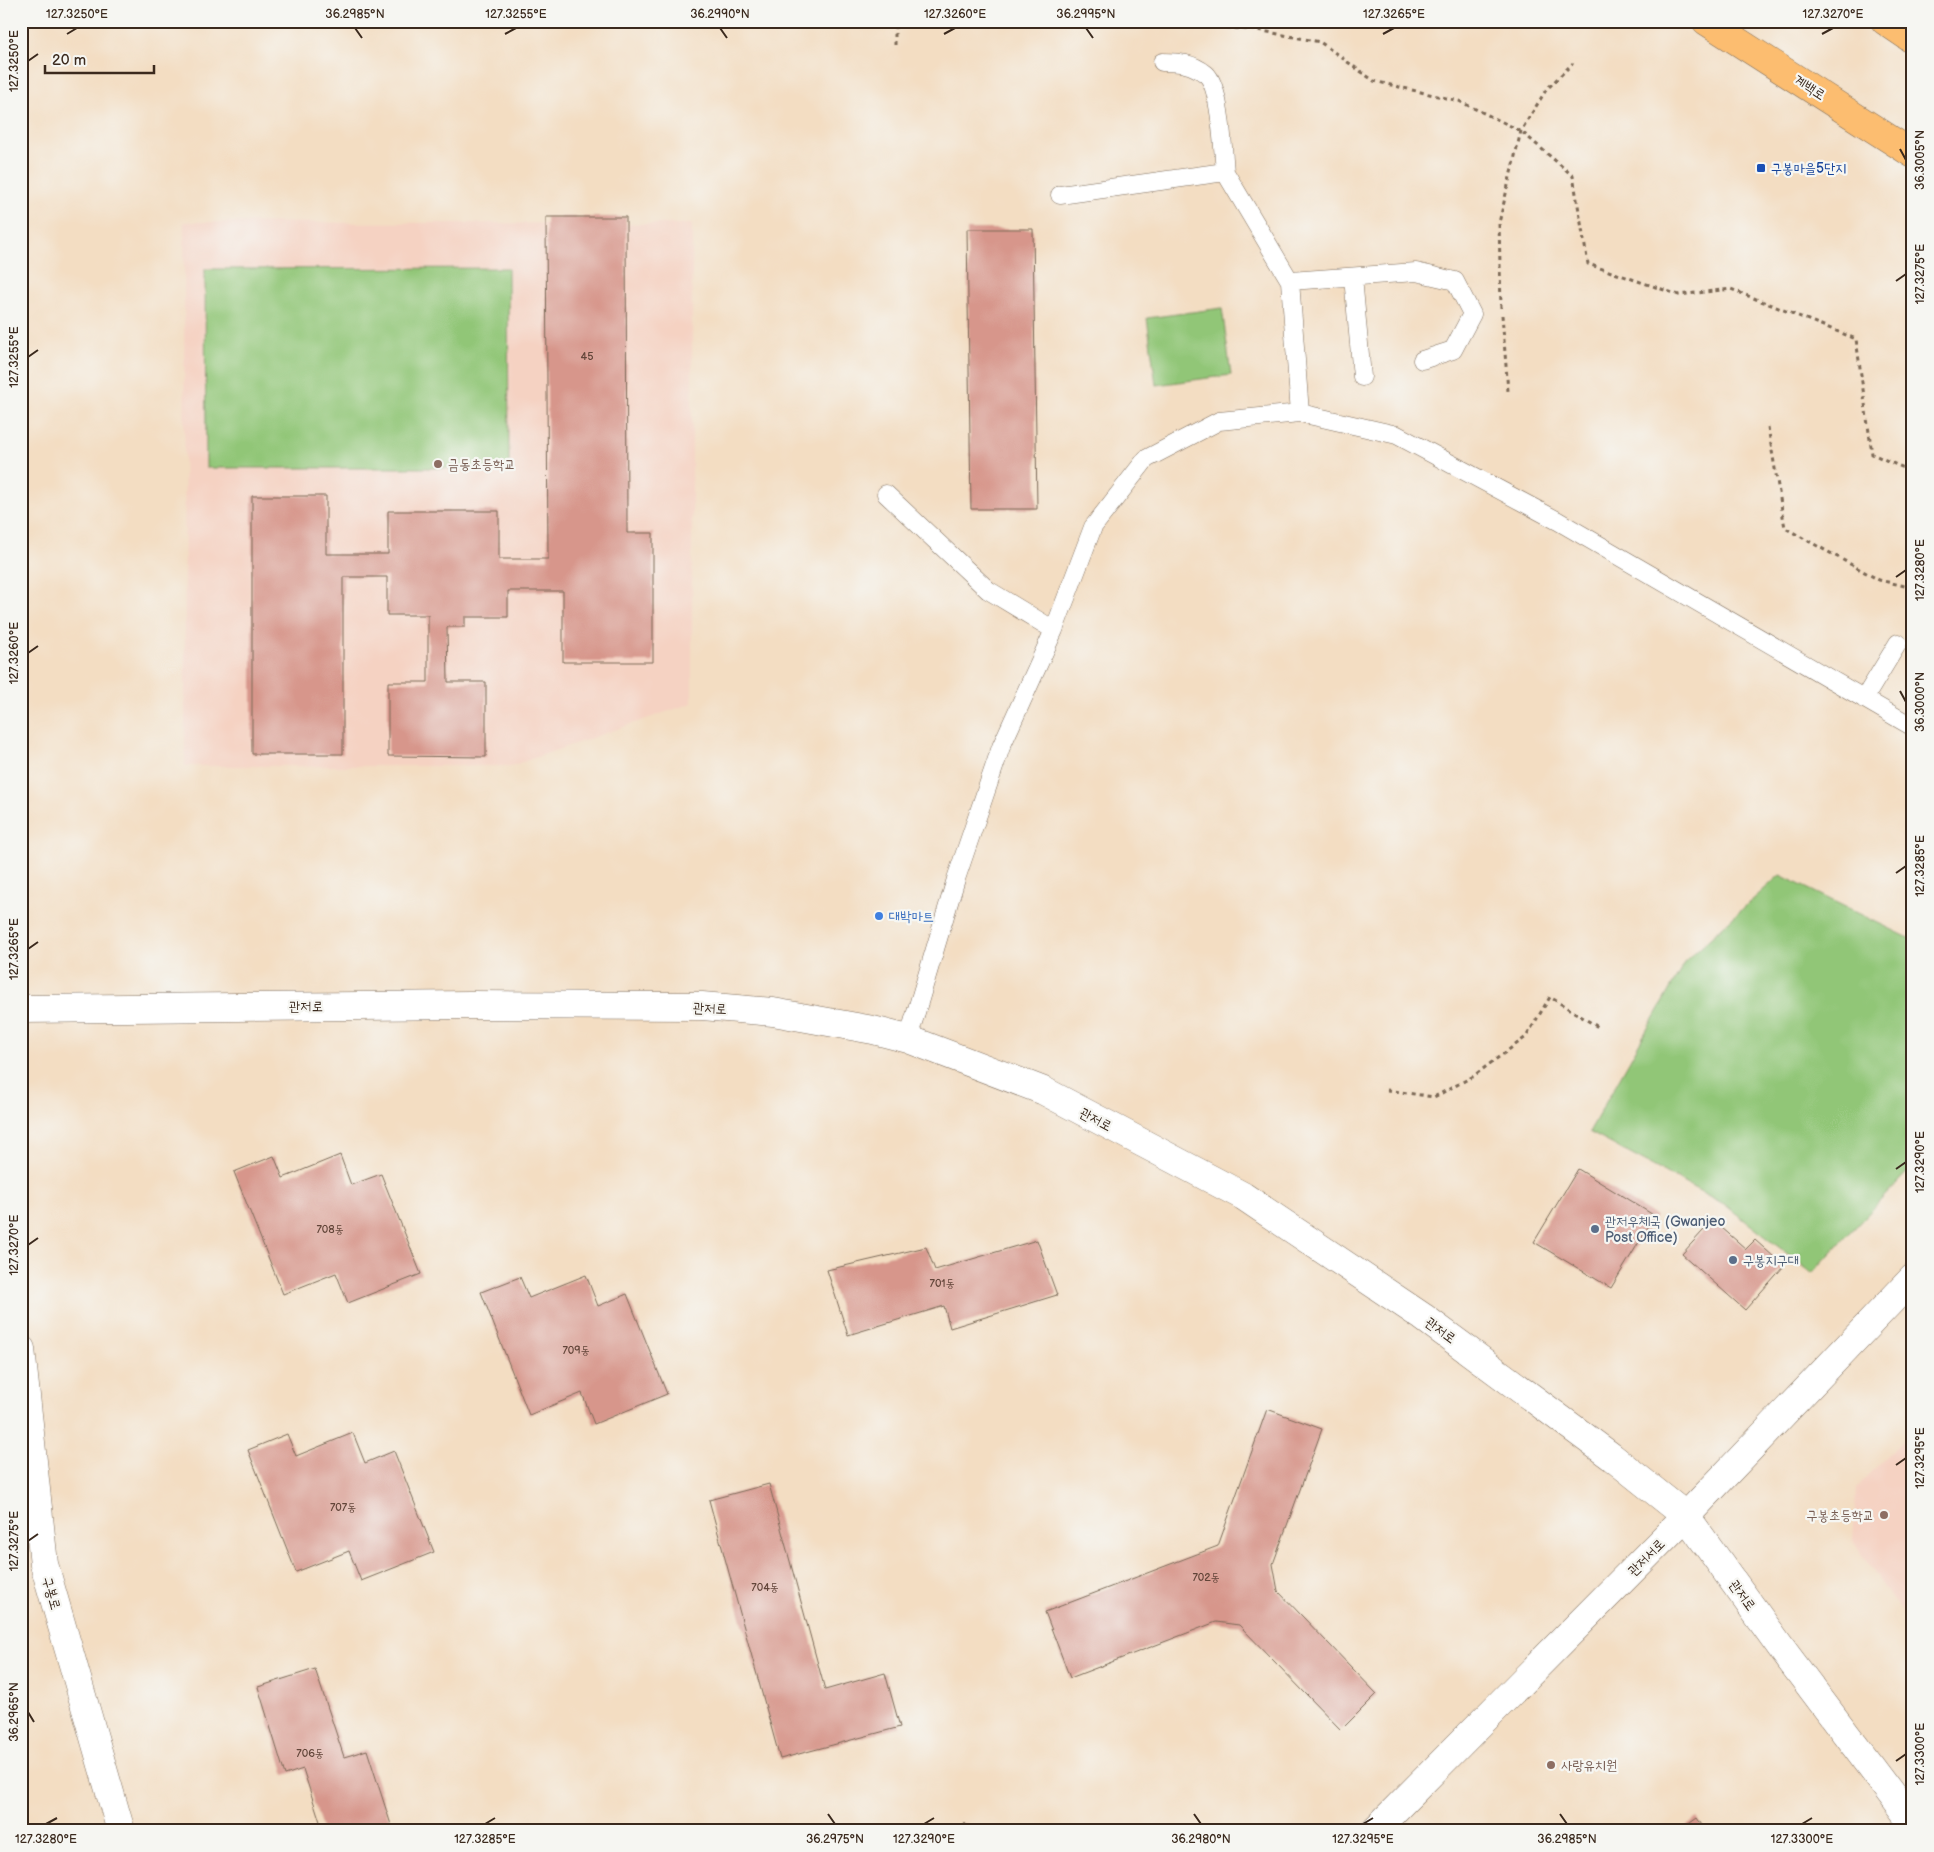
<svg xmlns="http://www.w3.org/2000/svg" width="1934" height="1852" font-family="'Balsamiq Sans','Poor Story',sans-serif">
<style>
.built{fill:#f5d2c2}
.green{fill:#91c677;stroke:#66784a}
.building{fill:#d7968b}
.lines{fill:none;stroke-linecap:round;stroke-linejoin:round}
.service-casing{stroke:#7b6957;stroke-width:19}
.minor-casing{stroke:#7b6957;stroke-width:29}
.tertiary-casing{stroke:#7b6957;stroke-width:29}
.primary-casing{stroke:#7b6957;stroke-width:29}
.path{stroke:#7b6957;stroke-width:3;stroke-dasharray:4 4;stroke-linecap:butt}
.service{stroke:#fff;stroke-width:18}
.minor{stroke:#fff;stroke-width:28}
.tertiary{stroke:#fff;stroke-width:28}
.primary{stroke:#fcbd6f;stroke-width:28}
.ticks{fill:none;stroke:#3b2a1e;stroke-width:2}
.transit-dot{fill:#1a4fb4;stroke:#f6f6f2;stroke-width:2}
.education-dot{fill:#8d6e63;stroke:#f6f6f2;stroke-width:2}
.shop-dot{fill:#3f7fe0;stroke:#f6f6f2;stroke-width:2}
.service-dot{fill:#5c6f8a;stroke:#f6f6f2;stroke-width:2}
.labels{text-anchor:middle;stroke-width:4.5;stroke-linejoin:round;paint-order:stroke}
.number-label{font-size:11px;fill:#624539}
.street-label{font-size:14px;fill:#3b2a1e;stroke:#f6f6f2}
.transit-label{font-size:14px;fill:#164399;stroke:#f6f6f2;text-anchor:start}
.education-label{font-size:14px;fill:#785e54;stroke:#f6f6f2;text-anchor:start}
.shop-label{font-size:14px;fill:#366cbe;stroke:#f6f6f2;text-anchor:start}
.service-label{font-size:14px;fill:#4e5e75;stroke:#f6f6f2;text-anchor:start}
.neatline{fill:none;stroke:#3b2a1e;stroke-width:2}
.ticks-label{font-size:12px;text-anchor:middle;fill:#3b2a1e}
</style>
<rect width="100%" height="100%" fill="#f6f6f2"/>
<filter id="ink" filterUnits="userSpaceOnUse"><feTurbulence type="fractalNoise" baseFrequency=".02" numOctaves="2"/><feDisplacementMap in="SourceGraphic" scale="10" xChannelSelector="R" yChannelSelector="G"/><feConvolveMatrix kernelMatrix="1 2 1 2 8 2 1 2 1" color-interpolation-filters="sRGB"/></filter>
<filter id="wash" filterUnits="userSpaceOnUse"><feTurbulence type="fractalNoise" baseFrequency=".0096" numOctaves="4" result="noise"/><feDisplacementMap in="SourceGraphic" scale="20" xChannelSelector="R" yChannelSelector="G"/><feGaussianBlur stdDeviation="1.12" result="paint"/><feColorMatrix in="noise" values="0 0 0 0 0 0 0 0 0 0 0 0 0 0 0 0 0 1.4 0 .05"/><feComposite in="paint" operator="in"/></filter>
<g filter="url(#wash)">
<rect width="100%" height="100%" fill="#f3ddc2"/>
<path class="built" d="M184 222 692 224V703L511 766H185Z
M1913 1431V1631L1853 1541 1856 1488Z"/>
<path class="green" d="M508 268 509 468H206L205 269Z
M1222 308 1231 375 1156 385 1147 318Z
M1780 875 1913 940V1166L1812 1273 1724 1204 1589 1132 1687 959Z"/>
<g id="blocks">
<path class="building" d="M546 217H626L627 533H653V662H563V591H508V617H465V627H447L448 682H486V757L388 756V682H428V615H387V577H343V754H252V496H326V554H388V511H499V559H548Z
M967 229H1033L1037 509H971Z
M340 1155 351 1185 381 1174 421 1274 348 1303 336 1273 283 1294 234 1172 274 1156 283 1178Z
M1578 1169 1655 1216 1611 1288 1534 1242Z
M1713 1220 1746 1249 1755 1240 1784 1266 1745 1310 1682 1254Z
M1037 1240 1057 1295 950 1328 944 1306 848 1335 827 1270 926 1247 935 1270Z
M586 1275 598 1306 627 1294 667 1394 594 1424 582 1393 529 1415 481 1292 520 1277 529 1298Z
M1267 1409 1322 1429 1273 1564 1278 1591 1377 1694 1341 1730 1239 1625 1216 1622 1070 1678 1045 1612 1218 1546Z
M353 1433 365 1463 394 1451 434 1552 361 1581 349 1551 296 1572 248 1450 287 1434 296 1456Z
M769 1484 825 1690 885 1673 900 1727 780 1759 709 1500Z
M315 1669 344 1757 367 1750 393 1831H323L303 1769 285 1775 258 1687Z
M1697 1818 1706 1831H1679Z
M965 1823 973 1831H958Z"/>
</g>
</g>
<g filter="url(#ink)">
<use href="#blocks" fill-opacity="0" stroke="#7b6957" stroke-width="1"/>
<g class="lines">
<defs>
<path id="service" d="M1162 62C1179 62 1192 63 1206 74 1221 87 1223 152 1225 172
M1060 195 1225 172 1290 281 1416 272 1455 281 1472 314 1453 350 1422 360
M1353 277 1362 377
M1290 281 1300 413
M886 494 988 590 1054 630
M1864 699 1898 643
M908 1039 956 879 1001 747 1054 630 1093 527 1146 459 1219 421 1300 413 1397 435 1558 521 1913 727"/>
<path id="minor" d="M1374 1831 1686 1516 1913 1278"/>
<path id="tertiary" d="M21 1009 471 1005 702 1006 773 1012 873 1030 908 1039 1044 1091 1243 1196 1423 1317 1612 1457 1686 1516 1785 1653 1913 1823
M21 1349 44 1564 121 1831"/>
<path id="primary" d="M1706 21 1913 154
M1885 21 1913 40"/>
</defs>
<use href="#service" class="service-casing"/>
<use href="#minor" class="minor-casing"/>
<use href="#tertiary" class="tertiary-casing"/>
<use href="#primary" class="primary-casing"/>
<path class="path" d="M1207 21 1208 26 1257 30 1320 42 1374 81 1459 101 1521 131 1573 176 1588 264 1679 295 1731 289 1856 339 1872 454 1913 472
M895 45V21
M1501 308 1499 223 1521 131 1546 90 1573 63
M1502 315 1508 391
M1768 427 1785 528 1879 580 1913 588
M1387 1090 1434 1097 1472 1077 1526 1037 1550 997 1598 1027"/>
<use href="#service" class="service"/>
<use href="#minor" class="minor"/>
<use href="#tertiary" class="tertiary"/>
<use href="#primary" class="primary"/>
</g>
</g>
<path class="ticks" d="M355 28 362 38M720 28 727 38M1086 28 1093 38M67 34 77 28M505 34 516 28M944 34 955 28M1383 34 1394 28M1822 34 1833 28M28 61 38 54M1900 149 1906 160M1896 281 1906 274M28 357 38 350M1896 577 1906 570M28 653 38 646M1900 691 1906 702M1896 873 1906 866M28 949 38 942M1896 1169 1906 1162M28 1245 38 1238M1896 1465 1906 1458M28 1541 38 1534M28 1712 34 1722M1896 1761 1906 1754M828 1814 835 1824M1194 1814 1201 1824M1560 1814 1567 1824M46 1824 57 1818M485 1824 495 1818M924 1824 934 1818M1363 1824 1373 1818M1802 1824 1812 1818"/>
<rect class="transit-dot" x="1756" y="163" width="10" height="10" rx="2.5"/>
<g class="education-dot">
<circle cx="438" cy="464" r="5"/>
<circle cx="1884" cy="1515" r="5"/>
<circle cx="1551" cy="1765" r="5"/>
</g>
<circle class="shop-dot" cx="879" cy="916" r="5"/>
<g class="service-dot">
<circle cx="1595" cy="1229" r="5"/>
<circle cx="1733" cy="1260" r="5"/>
</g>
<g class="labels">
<g class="number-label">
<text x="587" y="360">45</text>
<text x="330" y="1233">708동</text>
<text x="942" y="1287">701동</text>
<text x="576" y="1354">709동</text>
<text x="343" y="1511">707동</text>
<text x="1206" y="1581">702동</text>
<text x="765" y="1591">704동</text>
<text x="310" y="1757">706동</text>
</g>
<g class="street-label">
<text transform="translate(1810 87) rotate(33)" y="5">계백로</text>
<text x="306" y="1011">관저로</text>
<text transform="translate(710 1008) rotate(3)" y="5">관저로</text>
<text transform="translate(1096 1119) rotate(28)" y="5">관저로</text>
<text transform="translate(1441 1330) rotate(36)" y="5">관저로</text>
<text transform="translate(1646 1557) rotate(-45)" y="5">관저서로</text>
<text transform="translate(52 1593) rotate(74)" y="5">구봉로</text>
<text transform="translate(1743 1595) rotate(54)" y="5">관저로</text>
</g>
<g class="transit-label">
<text x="1771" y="173">구봉마을5단지</text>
</g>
<g class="education-label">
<text x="448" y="469">금동초등학교</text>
<text x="1874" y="1520" text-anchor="end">구봉초등학교</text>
<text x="1561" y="1770">사랑유치원</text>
</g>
<g class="shop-label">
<text x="889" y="921">대박마트</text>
</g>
<g class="service-label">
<text x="1605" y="1226">관저우체국 (Gwanjeo<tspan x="1605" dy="16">Post Office)</tspan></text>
<text x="1743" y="1265">구봉지구대</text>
</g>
</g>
<rect width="1934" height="1852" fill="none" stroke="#f6f6f2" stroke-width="55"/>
<path d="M45 65v8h109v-8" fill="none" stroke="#3b2a1e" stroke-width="2.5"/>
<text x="52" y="65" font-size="15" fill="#3b2a1e" stroke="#f6f6f2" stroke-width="4" paint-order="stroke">20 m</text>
<rect x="28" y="28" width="1878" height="1796" class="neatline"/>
<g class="ticks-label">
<text x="77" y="18">127.3250°E</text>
<text x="355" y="18">36.2985°N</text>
<text x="516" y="18">127.3255°E</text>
<text x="720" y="18">36.2990°N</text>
<text x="955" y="18">127.3260°E</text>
<text x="1086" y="18">36.2995°N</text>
<text x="1394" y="18">127.3265°E</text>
<text x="1833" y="18">127.3270°E</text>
<text transform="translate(14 61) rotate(-90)" y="4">127.3250°E</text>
<text transform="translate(1920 160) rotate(-90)" y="4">36.3005°N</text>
<text transform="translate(1920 274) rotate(-90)" y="4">127.3275°E</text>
<text transform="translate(14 357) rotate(-90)" y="4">127.3255°E</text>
<text transform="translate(1920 570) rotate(-90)" y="4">127.3280°E</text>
<text transform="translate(14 653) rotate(-90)" y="4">127.3260°E</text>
<text transform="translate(1920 702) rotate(-90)" y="4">36.3000°N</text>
<text transform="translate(1920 866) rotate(-90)" y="4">127.3285°E</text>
<text transform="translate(14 949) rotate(-90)" y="4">127.3265°E</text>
<text transform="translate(1920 1162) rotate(-90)" y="4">127.3290°E</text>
<text transform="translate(14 1245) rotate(-90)" y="4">127.3270°E</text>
<text transform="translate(1920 1458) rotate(-90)" y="4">127.3295°E</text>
<text transform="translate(14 1541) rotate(-90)" y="4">127.3275°E</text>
<text transform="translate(14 1712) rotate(-90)" y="4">36.2965°N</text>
<text transform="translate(1920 1754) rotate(-90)" y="4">127.3300°E</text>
<text x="46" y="1843">127.3280°E</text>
<text x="485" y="1843">127.3285°E</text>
<text x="835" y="1843">36.2975°N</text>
<text x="924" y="1843">127.3290°E</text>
<text x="1201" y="1843">36.2980°N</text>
<text x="1363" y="1843">127.3295°E</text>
<text x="1567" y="1843">36.2985°N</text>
<text x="1802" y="1843">127.3300°E</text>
</g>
</svg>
